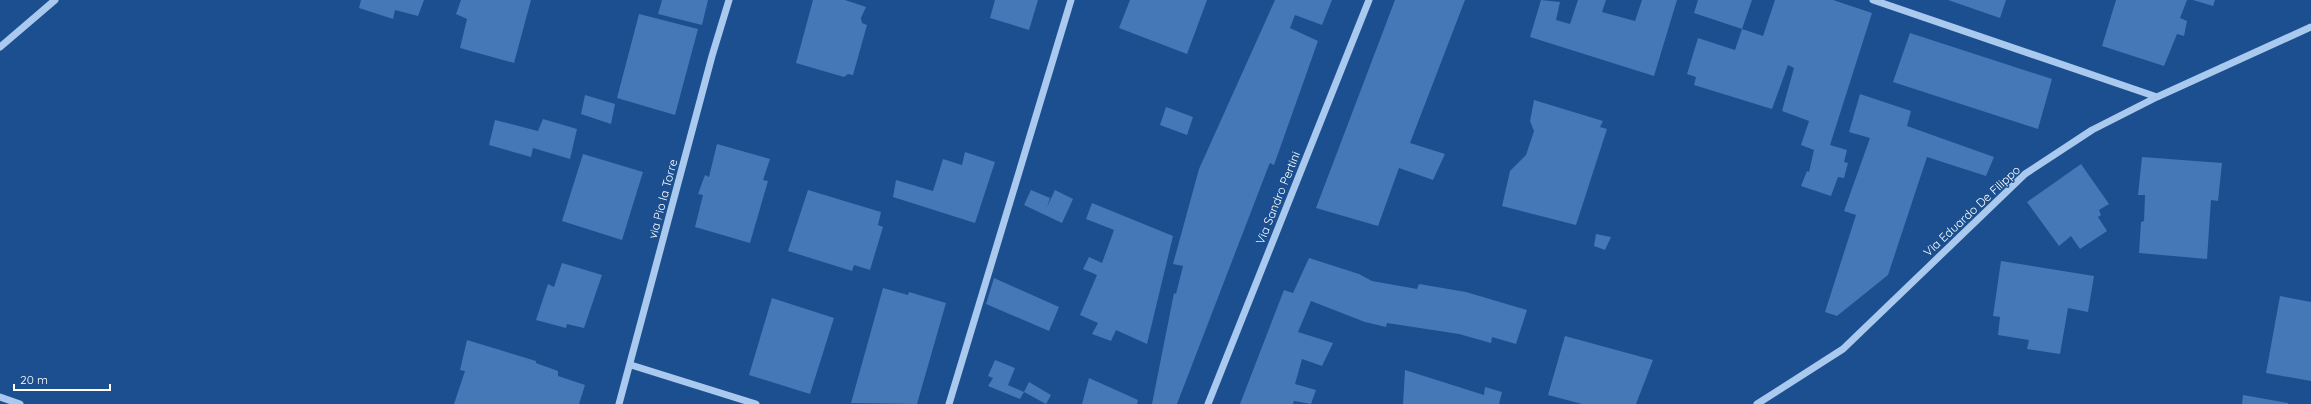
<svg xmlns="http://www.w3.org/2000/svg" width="2311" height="404" font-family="Quicksand,sans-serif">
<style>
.building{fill:#4478b7}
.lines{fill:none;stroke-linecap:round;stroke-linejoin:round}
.minor{stroke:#a9c9ee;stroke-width:7}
.labels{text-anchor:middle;stroke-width:3;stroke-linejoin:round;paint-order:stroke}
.street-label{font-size:12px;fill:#fff;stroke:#1b4f8f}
</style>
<rect width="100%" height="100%" fill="#1b4f8f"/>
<path class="building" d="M361 0H424L418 16 395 10 393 19 359 8Z
M461 0H531L514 63 460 48 467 19 456 14Z
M662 0H708L702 25 658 14Z
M813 0H845L866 7 861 18 862 23 867 25 853 75 848 74 844 77 796 63Z
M995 0H1038L1029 30 990 18Z
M1130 0H1207L1187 54 1119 28Z
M1275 0H1332L1322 25 1295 15 1290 28 1318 41 1274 165 1270 163 1269 165 1177 404H1152L1174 293 1176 294 1183 266 1173 264 1199 169Z
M1395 0H1465L1410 143 1445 154 1433 180 1399 168 1378 226 1316 208Z
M1541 0 1560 2 1556 20 1570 24 1578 0H1606L1602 12 1635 21 1642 0H1677L1654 76 1530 37Z
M1698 0H1752L1742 29 1694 13Z
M1775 0H1833L1872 13 1830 145 1847 150 1844 162 1848 163 1844 178 1838 177 1831 196 1801 186 1807 171 1809 172 1814 150 1801 145 1809 121 1782 111 1794 68 1788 65 1772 109 1694 85 1696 77 1687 74 1698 38 1735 50 1742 29 1763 36Z
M1948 0H2006L2000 18Z
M2116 0H2187L2180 18 2187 21 2184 36 2177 34 2164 66 2102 46Z
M2193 0H2215L2213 6Z
M639 14 698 29 675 115 617 98Z
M1910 33 2052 79 2038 129 1893 82Z
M1860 94 1911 111 1907 126 1994 157 1986 176 1927 157 1888 275 1837 316 1825 312 1856 215 1844 211 1870 138 1849 132Z
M585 95 615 104 611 124 581 114Z
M1534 100 1603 121 1600 127 1607 129 1576 225 1502 206 1510 171 1526 155 1534 131 1530 121Z
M1166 107 1193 117 1187 135 1160 125Z
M543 119 577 129 570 159 533 148 531 157 489 145 495 120 538 131Z
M717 144 770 159 763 180 768 181 750 243 695 227 703 195 698 194 705 175 709 177Z
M965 152 995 162 975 223 893 197 896 180 933 191 943 159 962 165Z
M583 154 643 172 622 240 562 221Z
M2142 157 2222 163 2218 201 2211 200 2207 259 2139 253 2141 222 2144 221 2145 195H2138Z
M2081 164 2109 204 2099 210 2101 215 2098 217 2107 231 2080 249 2071 236 2059 246 2027 202Z
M808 190 881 212 878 225 883 227 870 270 854 265 852 271 788 251Z
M1031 190 1050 198 1047 207 1055 190 1073 199 1062 223 1024 205Z
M1092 203 1173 236 1147 344 1116 330 1111 341 1092 334 1098 323 1080 315 1097 275 1083 269 1089 257 1102 263 1114 230 1086 219Z
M1596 234 1611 237 1605 250 1594 246Z
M1309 258 1359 274 1372 281 1417 289 1419 284 1466 292 1527 310 1516 344 1492 337 1491 343 1459 334 1387 323 1386 327 1365 322 1311 301 1298 332 1333 343 1322 366 1302 359 1295 384 1316 390 1311 404 1294 401 1293 404H1240L1284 290 1293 293Z
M2001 261 2094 276 2088 312 2068 308 2060 354 2027 349 2029 340 1998 335 2000 317 1993 316Z
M562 263 602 275 584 328 567 324 566 328 536 320 548 284 554 287Z
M994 278 1059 307 1049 331 986 304Z
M883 288 908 295 909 292 946 303 917 404 851 403Z
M2280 296 2311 302V381L2266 373Z
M772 298 834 318 810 394 749 375Z
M1565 336 1653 360 1636 404H1582L1548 395Z
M467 340 536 361V363L558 371V376L585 385 579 404H454L465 371 460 370Z
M995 360 1015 368 1008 385 1024 392 1020 399 988 386 993 378 988 376Z
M1405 370 1484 395 1485 387 1502 392 1499 404H1403Z
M1089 378 1138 400 1137 404H1082Z
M1029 382 1051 395 1046 404 1024 392Z
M2243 395 2288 403V404H2242Z"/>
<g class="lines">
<path class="minor" d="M1873 0 2157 97
M0 47 55 0
M631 365 756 404
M0 397 20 404
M619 404 712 56 729 0
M949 404 1071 0
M1208 404 1369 0
M1757 404 1843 349 2025 174 2092 130 2157 97 2311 27"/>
</g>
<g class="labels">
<g class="street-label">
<text transform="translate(1278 198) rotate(-68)" y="4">Via Sandro Pertini</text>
<text transform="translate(663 199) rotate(-75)" y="4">via Pio la Torre</text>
<text transform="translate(1972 211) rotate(-43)" y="4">Via Eduardo De Filippo</text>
</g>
</g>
<path d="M14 384v6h96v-6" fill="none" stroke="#ffffff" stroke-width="2"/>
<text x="20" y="384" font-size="12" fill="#ffffff" stroke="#1b4f8f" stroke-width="3" paint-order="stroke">20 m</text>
</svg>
